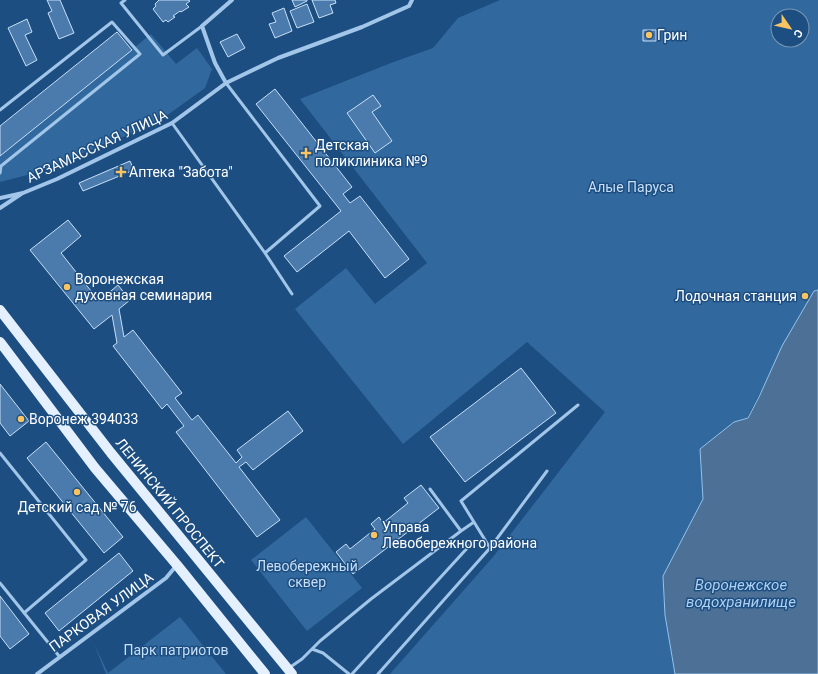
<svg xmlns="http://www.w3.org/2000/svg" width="818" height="674" font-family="Roboto,sans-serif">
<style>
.green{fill:#31699f;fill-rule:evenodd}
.water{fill:#4d7196;stroke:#96c2eb}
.building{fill:#4a7bac;stroke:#c7dff7}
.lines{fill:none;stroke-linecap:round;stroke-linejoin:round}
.service{stroke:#a2c6e9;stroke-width:3}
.minor{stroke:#a2c6e9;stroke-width:4}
.primary{stroke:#e5f0fe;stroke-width:10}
.poi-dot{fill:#f8c461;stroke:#1d4e81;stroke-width:1.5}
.labels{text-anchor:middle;stroke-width:3;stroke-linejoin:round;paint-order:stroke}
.poi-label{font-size:14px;fill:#fff;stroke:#1d4e81;text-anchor:start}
.street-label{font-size:14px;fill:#fff;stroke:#1d4e81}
.park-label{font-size:14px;fill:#c7dff7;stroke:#1d4e81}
.water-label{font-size:15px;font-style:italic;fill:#aed0f1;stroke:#1d4e81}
</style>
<rect width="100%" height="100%" fill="#1d4e81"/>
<path class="green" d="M500 0H818V290L814 291 747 418 734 422 700 449 703 499 663 576 665 615 675 674H390L493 557 605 412 527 342 403 444 295 309 346 268 375 304 427 263 300 99 391 63 433 48 458 18ZM778 16H802V40H778Z
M151 34 176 64 197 48 212 69 205 88 155 124 31 174 0 182V156Z
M306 517 362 588 307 631 251 560Z
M180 617 226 674H106L94 644 108 673Z"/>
<path class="water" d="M818 290V674H675L665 615 663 576 703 499 700 449 734 422 748 418 759 397 782 346 814 291Z"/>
<path class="building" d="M47 0H60L74 33 59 39 48 13 52 11Z
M159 0H188L190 1 186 4 189 7 181 12 180 11 173 16 175 17 168 22 166 20 163 22 153 9 156 6 155 4Z
M292 0H307V1L295 7Z
M312 0H335L336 3 330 5 333 13 319 18Z
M307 4 314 22 297 28 290 11Z
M284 8 292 31 275 38 269 24 276 22 272 13Z
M27 19 32 32 25 35 37 60 26 66 8 28Z
M643 30H656V41H643Z
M117 32 132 50 0 156V126Z
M237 34 245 48 228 57 220 42Z
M275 89 352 187 343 194 350 203 360 196 409 259 385 278 349 231 297 272 284 256 341 211 256 104Z
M373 95 381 106 372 112 392 141 375 153 347 113Z
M130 161 134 170 83 191 79 183Z
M68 220 81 236 61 253 99 301 118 285 130 300 119 309 124 337 133 330 182 393 175 398 192 420 198 415 236 463 242 457 237 450 288 411 303 431 253 470 246 462 239 467 280 520 257 537 176 432 184 426 167 404 162 409 113 346 117 343 112 315 94 329 30 250Z
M521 368 556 413 465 482 430 437Z
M0 384 29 421 10 436 0 423Z
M46 442 123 537 104 553 27 458Z
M421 485 439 508 353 574 336 552 346 544 350 549 375 529 371 524 379 517 383 523 408 503 404 498Z
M119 553 133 571 59 631 45 613Z
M0 596 29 634 10 649 0 636Z"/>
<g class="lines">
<path class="service" d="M125 0 121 3 163 55 202 26
M226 83 320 206 265 253
M0 110 112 22 140 54 1 166 0 173
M172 123 265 253 292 294
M0 453 86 560 24 613
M461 531 474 522
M490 548 461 501 578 405
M0 583 59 656
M312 649 323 653 349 674
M289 668 302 659 320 641 371 599 461 531 430 489
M352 674 471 544
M378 674 490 548 547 471"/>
<path class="minor" d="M226 83 215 63 202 26 232 0
M0 198 23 193 57 179 172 123 226 83 278 58 362 27 409 6 412 0
M0 208 21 194
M37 674 166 578 176 566"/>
<path class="primary" d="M0 310 111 453 292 674
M0 342 95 468 177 565 265 674"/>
</g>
<g class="poi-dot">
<circle cx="649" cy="35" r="4"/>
<path d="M304 147h4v4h4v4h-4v4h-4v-4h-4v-4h4z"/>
<path d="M119 166h4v4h4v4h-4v4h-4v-4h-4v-4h4z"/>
<circle cx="67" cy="287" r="4"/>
<circle cx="805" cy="296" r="4"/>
<circle cx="21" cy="419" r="4"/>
<circle cx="77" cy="492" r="4"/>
<circle cx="374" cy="535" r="4"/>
</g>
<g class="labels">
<g class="poi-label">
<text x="657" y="40">Грин</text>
<text x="315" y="150">Детская<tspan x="315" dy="16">поликлиника №9</tspan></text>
<text x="129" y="177">Аптека "Забота"</text>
<text x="75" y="284">Воронежская<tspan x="75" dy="16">духовная семинария</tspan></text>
<text x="797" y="301" text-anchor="end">Лодочная станция</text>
<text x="29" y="424">Воронеж 394033</text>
<text x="77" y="512" text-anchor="middle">Детский сад № 76</text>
<text x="382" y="532">Управа<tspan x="382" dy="16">Левобережного района</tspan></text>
</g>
<g class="street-label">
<text transform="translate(97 146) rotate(-25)" y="5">АРЗАМАССКАЯ УЛИЦА</text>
<text transform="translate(170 503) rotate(51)" y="5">ЛЕНИНСКИЙ ПРОСПЕКТ</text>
<text transform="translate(101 612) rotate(-36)" y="5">ПАРКОВАЯ УЛИЦА</text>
</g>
<g class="park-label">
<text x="631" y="192">Алые Паруса</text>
<text x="307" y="571">Левобережный<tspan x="307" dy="16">сквер</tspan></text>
<text x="176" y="655">Парк патриотов</text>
</g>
<g class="water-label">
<text x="741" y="590">Воронежское<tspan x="741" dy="17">водохранилище</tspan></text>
</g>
</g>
<g transform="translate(790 28) rotate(124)"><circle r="19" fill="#1d4e81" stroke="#7795b3"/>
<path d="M0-3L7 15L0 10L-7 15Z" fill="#f8c461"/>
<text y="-6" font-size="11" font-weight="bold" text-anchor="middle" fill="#ffffff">С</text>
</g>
</svg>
